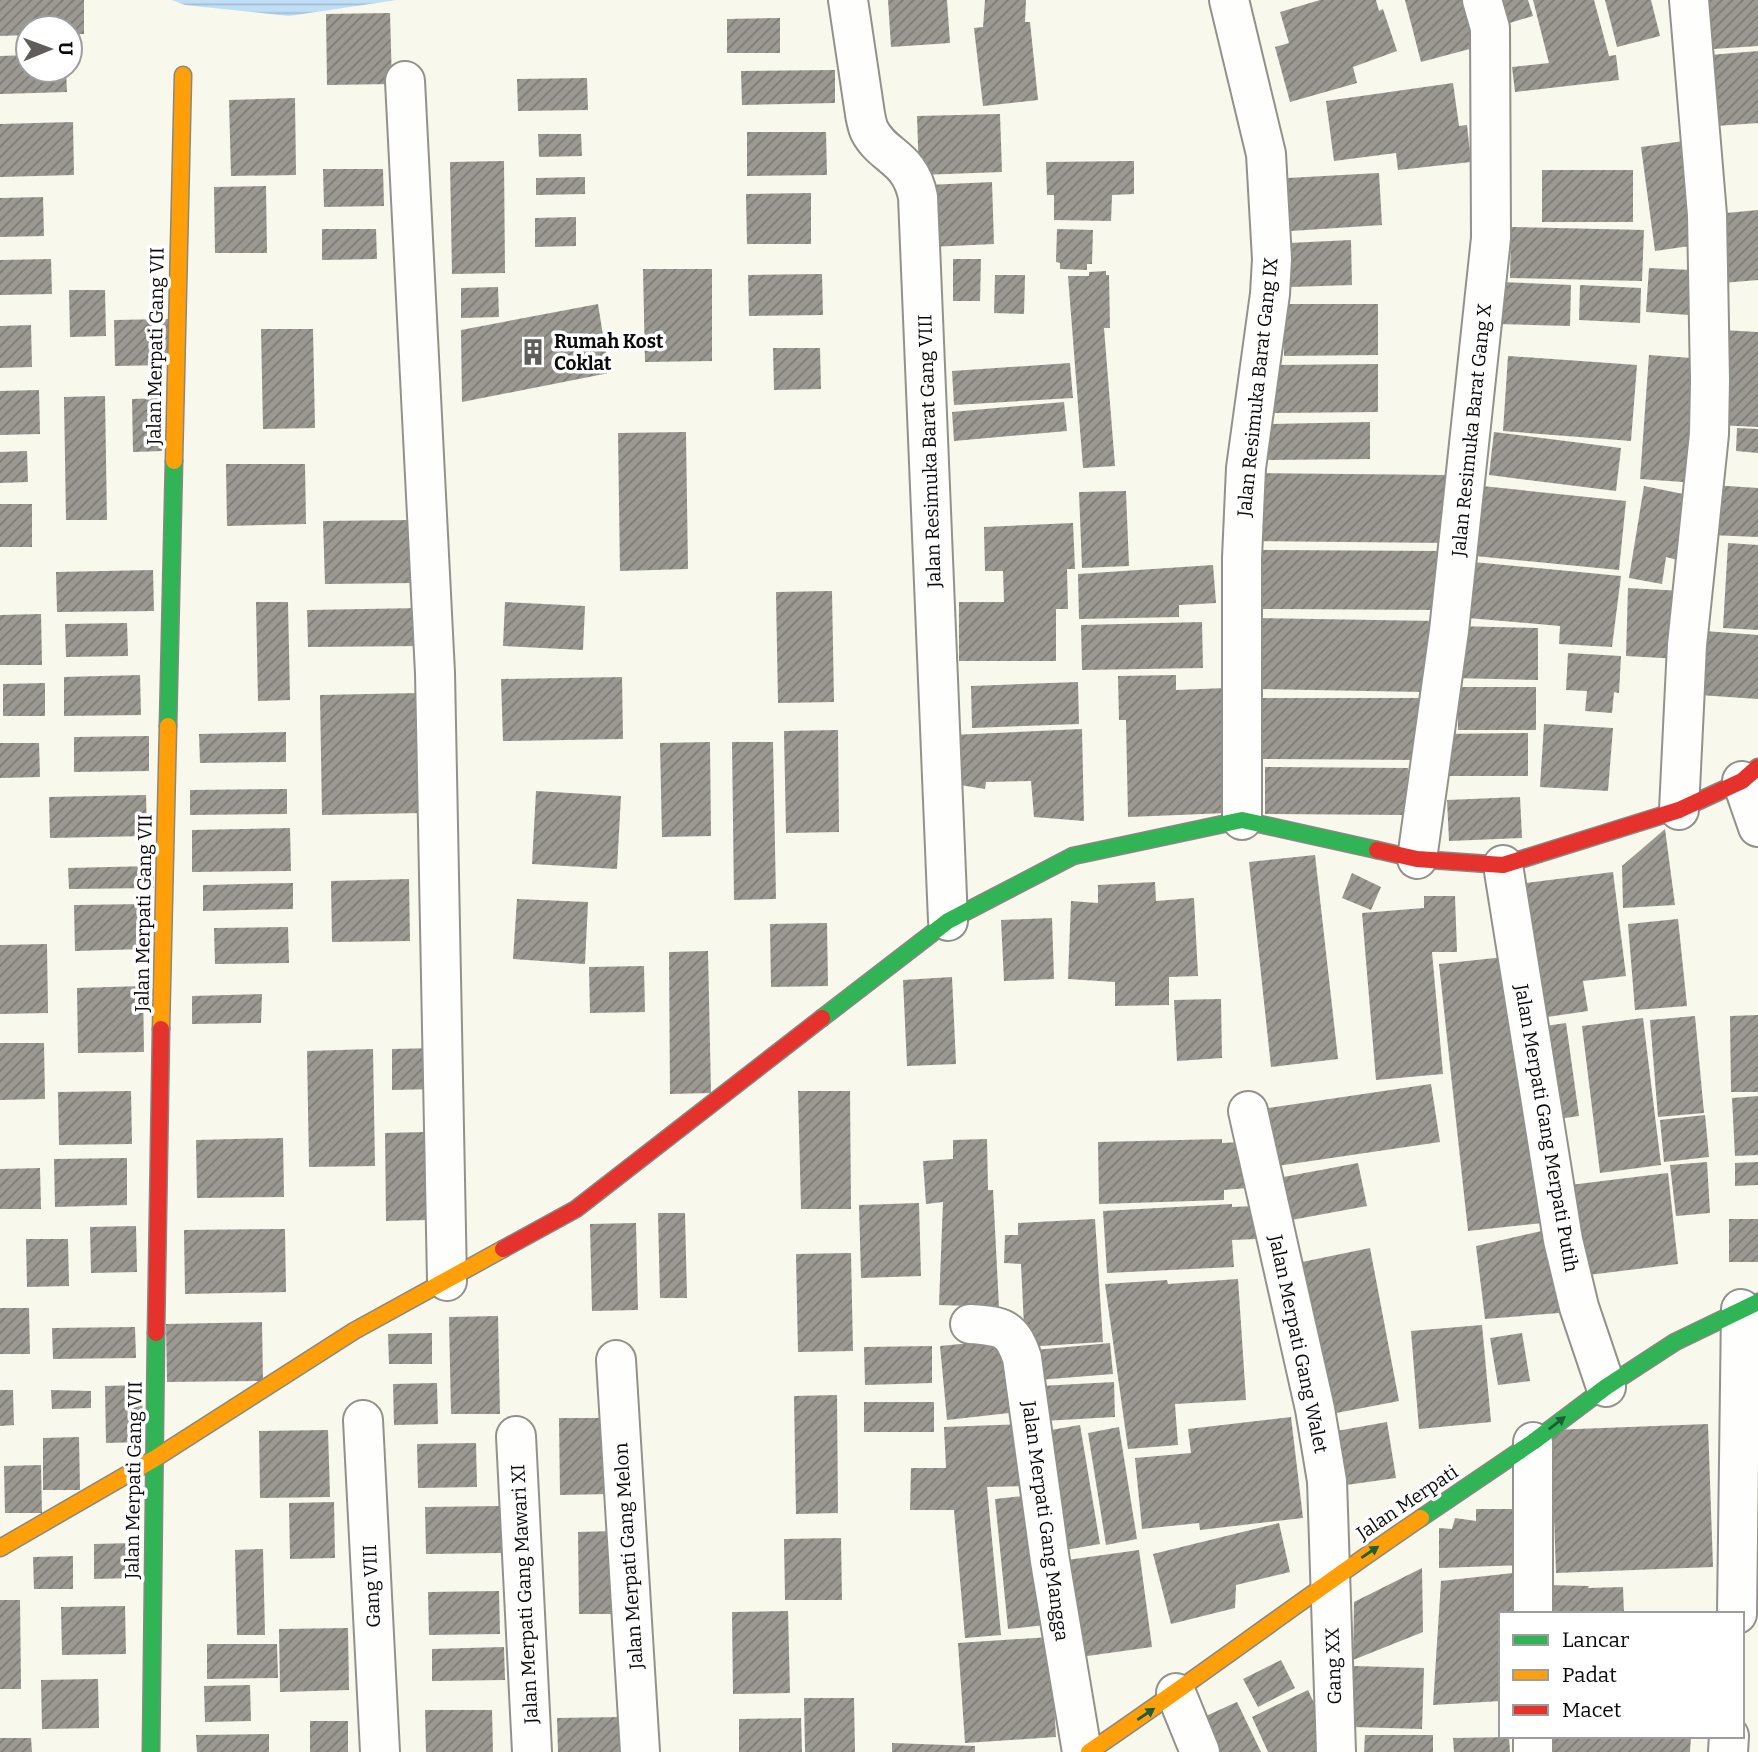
<svg xmlns="http://www.w3.org/2000/svg" width="1758" height="1752" font-family="Bitter,serif">
<style>
.water{fill:url(#water-rules)}
.building{fill:url(#building-hatch)}
.lines{fill:none;stroke-linecap:round;stroke-linejoin:round}
.street-casing{stroke:#92918c;stroke-width:42}
.fast-casing{stroke:#888882;stroke-width:19}
.slow-casing{stroke:#888882;stroke-width:19}
.jam-casing{stroke:#888882;stroke-width:19}
.street{stroke:#fefefc;stroke-width:38}
.fast{stroke:#30b455;stroke-width:16}
.slow{stroke:#ff9f0a;stroke-width:16}
.jam{stroke:#e5322d;stroke-width:16}
.oneway{fill:#1d5f30}
.labels{text-anchor:middle;stroke-width:7;stroke-linejoin:round;paint-order:stroke}
.poi-label{font-size:19px;font-weight:bold;fill:#0a0a0a;stroke:#fff;text-anchor:start}
.street-label{font-size:19px;fill:#0a0a0a;stroke:#fff}
</style>
<defs>
<pattern id="water-rules" width="6" height="5" patternUnits="userSpaceOnUse" patternTransform="scale(1.75)"><rect width="6" height="5" fill="#c0def5"/><path d="M0 2.5h6" fill="none" stroke="#a4bdd1"/></pattern>
<pattern id="building-hatch" width="6" height="6" patternUnits="userSpaceOnUse" patternTransform="scale(1.75)"><rect width="6" height="6" fill="#9c9993"/><path d="M-1 1l2-2M0 6l6-6M5 7l2-2" fill="none" stroke="#7d7b76"/></pattern>
</defs>
<rect width="100%" height="100%" fill="#f9f8ec"/>
<path class="water" d="M172 0H397L289 16 185 5Z"/>
<path class="building" d="M0 0H84V34H70V28H28V35L0 36Z
M888 0H947L950 43 891 47Z
M985 0H1026L1025 22H1030L1038 100 983 106 974 28 983 27Z
M1320 0H1376L1379 11 1383 9 1397 51 1353 67 1357 83 1290 102 1275 47 1289 43 1280 12Z
M1405 0H1469L1481 46 1421 62Z
M1495 0H1528L1533 16 1503 25Z
M1533 0H1594L1609 56 1616 55 1619 80 1515 92 1512 67 1549 63Z
M1605 0H1651L1660 36 1617 47Z
M1695 0H1758V46L1699 50Z
M390 13 392 84 327 85 326 14Z
M780 18V53H727V19Z
M1758 51V123L1716 126 1710 55Z
M28 55V70H66L67 92 0 94V56Z
M835 70V103L742 105 741 71Z
M587 78 588 110 518 111 517 79Z
M1453 83 1459 126 1467 125 1471 162 1398 170 1396 153 1334 161 1326 101Z
M295 98 296 175 231 176 229 100Z
M1000 114 1002 172 919 175 917 116Z
M73 122 74 175 0 177V124Z
M747 132H826L827 175 747 176Z
M538 134H581L582 156 539 157Z
M1691 140 1704 244 1655 251 1641 147Z
M504 161 505 273 452 274 450 162Z
M1134 161V194L1112 195 1111 221 1054 220V195H1047L1046 162Z
M323 169H383L384 206 324 207Z
M1542 170H1633V222H1542Z
M1379 173 1382 225 1291 231 1288 178Z
M585 177V194L536 195V178Z
M992 182 994 244 930 247 928 185Z
M266 186 267 253H215L214 187Z
M811 193V244H747L746 194Z
M43 197 44 236 0 237V198Z
M1758 210V280L1722 283 1716 214Z
M576 217V246L535 247V218Z
M1511 227 1644 230 1642 281 1510 278Z
M322 229H376L377 259 322 260Z
M1057 229 1093 230 1092 264H1087V270L1060 269V263L1056 262Z
M1351 240 1352 285 1291 287 1289 243Z
M51 259 52 294 0 295V260Z
M953 259H981L980 301H953Z
M1649 268 1691 270 1689 315 1646 312Z
M643 269H712V361L645 362Z
M1106 271V275H1109L1110 328H1104L1115 466 1083 468 1068 276H1089V272Z
M822 274 823 315 749 316 748 275Z
M995 275H1025L1024 314 994 313Z
M1501 282 1571 285 1570 326 1499 324Z
M1580 285 1641 288 1640 323 1579 320Z
M498 287 499 317 461 318V288Z
M69 290H105L106 336 70 337Z
M598 304 609 373 462 402 461 330Z
M1284 304H1378V355L1284 356Z
M169 319 170 365 115 366 114 320Z
M31 325 32 367 0 368V326Z
M261 329H313L315 428 263 429Z
M1722 330 1758 332V427L1717 425Z
M773 348H820L821 389 774 390Z
M1649 355 1706 359 1697 483 1640 479Z
M1508 356 1637 365 1631 441 1503 431Z
M1070 363 1073 398 954 405 952 371Z
M1378 364V412L1274 413V365Z
M39 390 40 434 0 435V391Z
M105 396 107 520H66L64 397Z
M161 398 162 451 133 452 132 399Z
M1064 402 1067 431 954 441 952 412Z
M1370 422V459L1267 460 1266 424Z
M1737 428 1758 429V453L1736 451Z
M686 432 688 569 620 571 618 433Z
M1494 432 1621 448 1616 491 1489 475Z
M27 451 28 482 0 483V452Z
M226 464H305L306 524 227 526Z
M1253 473 1448 475V543L1252 541Z
M1712 485 1758 488V537L1710 535Z
M1482 486 1626 501 1619 570 1475 556Z
M1644 486 1693 496 1681 561 1666 557 1662 584 1629 578Z
M1126 491 1129 566 1082 568 1079 492Z
M0 504H32V547H0Z
M414 520 415 583 325 584 323 521Z
M1073 523 1075 569H1067L1068 609H1056V661H959V602H1004L1003 571H985L984 527Z
M1728 543 1758 545V630L1723 628Z
M1254 550 1441 551 1440 610 1253 609Z
M1473 562 1621 576 1612 647 1559 644 1560 626 1468 618Z
M1213 565 1216 603 1179 605V617L1079 619 1078 574Z
M153 570 154 611 57 612 56 572Z
M1628 588 1683 591 1681 659 1626 656Z
M832 591 834 702 778 703 776 592Z
M256 602H288L290 700 258 701Z
M505 602 585 606 583 650 503 646Z
M422 608 423 646 308 647 307 610Z
M41 614 42 665H0V615Z
M1259 618 1436 621 1424 692 1258 689Z
M1202 622 1203 668 1082 670 1081 625Z
M127 623 128 656 66 657 65 624Z
M1455 626 1538 628V680L1454 678Z
M1704 631 1758 635V699L1699 695Z
M1568 653 1621 656 1619 693 1614 692 1612 713 1585 711 1587 691 1566 690Z
M140 675 141 715 64 716V677Z
M1176 675V690L1225 688 1228 813 1128 817 1126 720H1119L1118 676Z
M622 677 623 739 503 741 501 679Z
M1078 682 1079 724 972 728 971 686Z
M45 683V716H3V684Z
M1458 687H1536V730H1458Z
M419 693 421 813 322 815 320 695Z
M1262 698H1420L1419 760 1262 759Z
M1544 724 1613 728 1608 791 1540 787Z
M1082 729 1084 821 1034 817 1031 781 986 782 985 789 954 784 952 735Z
M838 730 839 832 786 833 784 731Z
M286 732V762L200 763 199 734Z
M1528 733V776H1436V734Z
M149 736V771L74 772V737Z
M710 742 711 836 662 837 660 743Z
M732 742H773L776 899 734 900Z
M0 743H39L40 777 0 778Z
M1265 767 1408 768 1407 815 1265 814Z
M287 789V814L190 815V790Z
M536 791 621 796 617 869 532 864Z
M146 795 147 836 50 838 49 797Z
M1520 797 1522 838 1449 841 1447 800Z
M290 828 291 871 192 872V830Z
M1665 829 1675 905 1623 908 1622 866Z
M1315 855 1338 1059 1271 1067 1249 862Z
M153 866 154 888 69 889 68 868Z
M1613 872 1626 976 1583 981 1588 1011 1547 1017 1519 884Z
M1352 873 1381 887 1371 910 1342 898Z
M409 879 410 941 332 942 331 881Z
M1155 882 1156 901 1194 898 1198 976 1169 977V1005L1115 1006V982L1068 979 1071 901 1098 903V885Z
M293 883V909L203 911V885Z
M1424 896H1455L1457 952H1432L1443 1074 1376 1080 1362 913 1424 908Z
M517 899 588 902 585 964 513 959Z
M145 904 146 949 75 951 74 905Z
M1052 918 1054 979 1004 981 1001 920Z
M1678 919 1687 1006 1635 1010 1628 924Z
M827 923 828 986 771 987 770 924Z
M288 927 289 963 215 964 214 928Z
M47 944 48 1013 0 1014V945Z
M708 951 711 1093 670 1094 669 952Z
M1514 956 1542 1223 1468 1231 1439 964Z
M644 966 645 1012 590 1013 589 967Z
M952 977 956 1064 907 1066 903 980Z
M143 986 144 1052 78 1053 77 988Z
M262 994 261 1023 192 1024V996Z
M1221 999 1222 1058 1177 1061 1174 1000Z
M1758 1015V1092H1731L1730 1016Z
M1695 1016 1704 1113 1658 1117 1650 1020Z
M1643 1018 1661 1165 1600 1173 1582 1026Z
M1566 1023 1579 1116 1551 1120 1538 1027Z
M0 1043H44L45 1099 0 1100Z
M436 1048 437 1089 392 1090V1049Z
M373 1049 375 1166 309 1167 307 1051Z
M1431 1084 1440 1142 1270 1167 1261 1109Z
M131 1091 132 1144 59 1145 58 1092Z
M798 1091H850L851 1209H801Z
M1758 1096V1155L1735 1156 1732 1098Z
M1705 1115 1709 1157 1664 1162 1660 1120Z
M426 1132 427 1220 386 1221 385 1133Z
M283 1138 284 1197 197 1198 196 1140Z
M987 1139 988 1190H993L999 1307 939 1305 943 1202 926 1204 923 1161 953 1159V1140Z
M1222 1139V1143L1241 1142 1248 1188 1224 1190V1200L1099 1204 1098 1142Z
M127 1158V1205L55 1207 54 1159Z
M1707 1162 1710 1213 1676 1216 1670 1165Z
M1758 1162V1185L1735 1186V1163Z
M1358 1163 1367 1206 1286 1221 1278 1178Z
M40 1168 41 1209H0V1169Z
M1668 1173 1678 1264 1580 1276 1570 1185Z
M919 1203 921 1276 861 1278 859 1205Z
M1232 1204V1207L1255 1206 1257 1239 1232 1240 1234 1267 1107 1273 1103 1211Z
M658 1213H685L687 1298H660Z
M1095 1219 1103 1342 1025 1347 1021 1264 1004 1263 1005 1235H1018V1223Z
M1729 1219H1758V1262H1729Z
M636 1223 638 1310 592 1311 590 1224Z
M136 1226 137 1272 91 1273 90 1227Z
M285 1229 286 1292 185 1294 184 1230Z
M1546 1230 1559 1313 1485 1319 1476 1246Z
M26 1239H68L69 1286 27 1287Z
M1370 1248 1399 1401 1331 1414 1302 1262Z
M851 1253 853 1351 798 1352 796 1254Z
M1238 1279 1246 1400 1175 1404 1178 1445 1128 1449 1105 1284 1167 1280 1168 1284Z
M0 1308H29L30 1354H0Z
M498 1316 500 1414H451L449 1317Z
M262 1322 263 1381 167 1382 166 1324Z
M1482 1325 1491 1422 1419 1429 1411 1331Z
M135 1327 136 1358 53 1359 52 1328Z
M432 1333V1364H389L388 1334Z
M1522 1333 1530 1381 1498 1385 1490 1338Z
M1012 1339 1019 1412 947 1420 940 1346Z
M1110 1343 1113 1374 1038 1380 1035 1350Z
M932 1346V1383L865 1385 864 1347Z
M1114 1382 1115 1417 1043 1421 1040 1386Z
M437 1383 438 1424 394 1425 393 1384Z
M142 1385 143 1442 106 1443 105 1386Z
M0 1390H13L14 1425 0 1426Z
M51 1390 91 1391V1408L52 1409Z
M837 1395 838 1513 796 1514 794 1396Z
M864 1402H934V1432H864Z
M1291 1417 1303 1518 1200 1530 1199 1523 1142 1529 1135 1458 1191 1453 1188 1429Z
M559 1418H609L610 1494 560 1495Z
M1387 1422 1396 1478 1339 1486 1331 1432Z
M1022 1424 1024 1486 987 1487 1001 1635 965 1638 954 1510H910L911 1468H946L944 1427Z
M1708 1424 1713 1567 1556 1573 1551 1430Z
M1080 1425 1100 1544 1065 1550 1045 1431Z
M1119 1427 1137 1539 1106 1545 1088 1433Z
M328 1430 330 1497 260 1498 259 1431Z
M79 1437 80 1490H43V1438Z
M476 1443 477 1487 418 1488 417 1444Z
M41 1465 42 1513H5L4 1466Z
M1032 1495 1045 1625 1008 1629 995 1499Z
M334 1502 335 1558 290 1559 289 1503Z
M501 1506 502 1553 426 1554 425 1507Z
M1476 1509H1523L1524 1565 1439 1568V1528L1452 1529 1455 1518 1476 1521Z
M1279 1523 1290 1572 1236 1585 1235 1608 1171 1624 1153 1554Z
M616 1531 617 1614H579L578 1532Z
M841 1538 842 1600H785L784 1539Z
M134 1543 135 1578 94 1579V1544Z
M263 1549 265 1635H237L235 1550Z
M1139 1550 1152 1647 1080 1657 1067 1560Z
M73 1556V1589H34L33 1557Z
M1422 1568 1423 1632 1353 1660 1354 1602Z
M1522 1572 1521 1614H1501V1701L1433 1705 1441 1581Z
M1547 1585 1589 1586 1588 1588 1623 1587 1624 1614H1546Z
M499 1591 500 1634 429 1635 428 1592Z
M0 1600H20L21 1689H0Z
M125 1606 126 1654 62 1655 61 1607Z
M788 1611 790 1693 733 1694 732 1612Z
M348 1628 349 1690 280 1692 279 1629Z
M1050 1637 1056 1737 965 1743 958 1643Z
M207 1644H277L278 1678 207 1679Z
M504 1647 505 1680 432 1681V1649Z
M1281 1660 1295 1688 1258 1707 1243 1679Z
M1354 1666 1424 1668 1422 1729 1353 1727Z
M98 1679 99 1728 42 1729 41 1680Z
M250 1685 251 1721 205 1722 204 1686Z
M1308 1690 1333 1744 1315 1752H1268L1252 1717Z
M804 1698H854L855 1752H805Z
M1237 1702 1261 1752H1212L1197 1720Z
M425 1710H492L493 1752H426Z
M622 1717V1752H558L557 1718Z
M801 1718 802 1752H739V1719Z
M310 1721H348V1752H310Z
M269 1734V1752H197L196 1735Z
M1365 1735H1433V1752H1364Z
M1543 1736H1691L1690 1752H1543Z
M1509 1737 1510 1752H1454L1453 1738Z
M0 1738H31L32 1752H0Z
M892 1743 975 1746V1752H892Z"/>
<g class="lines">
<defs>
<path id="street" d="M848 0 865 114C866 119 867 125 869 130 883 158 910 156 918 197L948 921
M1229 0 1266 154 1272 259 1270 294 1246 468 1242 558V820
M405 81 435 673 447 1281
M1742 781 1758 827
M1679 810 1687 645 1709 434 1710 380 1707 215 1689 0
M1417 859 1449 631 1491 238 1490 28 1482 0
M1503 865 1563 1240 1579 1307 1606 1387
M1248 1111 1315 1409 1327 1481 1336 1752
M970 1324C1001 1326 1012 1327 1022 1358L1050 1561 1082 1752
M616 1360 640 1752
M363 1420 380 1752
M516 1436 532 1752
M1533 1614V1442
M1737 1614 1741 1309
M1176 1693 1200 1752
M1533 1752V1736
M1728 1752 1729 1736"/>
<path id="fast" d="M168 726 174 461
M822 1018 948 921 1073 856 1242 820 1377 850
M1421 1518 1533 1442 1606 1387 1675 1342 1758 1302
M151 1752 156 1333"/>
<path id="slow" d="M174 461 183 75
M161 1029 168 726
M0 1548 154 1459 354 1331 503 1249
M1089 1752C1201 1676 1309 1594 1421 1518"/>
<path id="jam" d="M1377 850 1417 859 1503 865 1679 810 1742 781 1758 767
M503 1249 576 1209 822 1018
M156 1333 161 1029"/>
</defs>
<use href="#street" class="street-casing"/>
<use href="#fast" class="fast-casing"/>
<use href="#slow" class="slow-casing"/>
<use href="#jam" class="jam-casing"/>
<use href="#street" class="street"/>
<use href="#fast" class="fast"/>
<use href="#slow" class="slow"/>
<use href="#jam" class="jam"/>
</g>
<defs><path id="oneway-solid" d="M-6-.8H1V-3.2L6.5 0L1 3.2V.8H-6Z" transform="scale(1.75)"/></defs>
<g class="oneway">
<use href="#oneway-solid" transform="translate(1557 1423) rotate(-38)"/>
<use href="#oneway-solid" transform="translate(1370 1552) rotate(-34)"/>
<use href="#oneway-solid" transform="translate(1146 1714) rotate(-34)"/>
</g>
<defs>
<symbol id="building-bare" viewBox="-9 -9 18 18"><path d="M-4-6H4V6H1V3H-1V6H-4ZM-2.5-4.3h1.7v1.8h-1.7ZM.8-4.3h1.7v1.8H.8ZM-2.5-1h1.7V.8h-1.7ZM.8-1h1.7V.8H.8Z" fill="#5e5d59" stroke="#fff" stroke-width="2.5" paint-order="stroke"/></symbol>
</defs>
<g fill-rule="evenodd">
<use href="#building-bare" x="514" y="333" width="38" height="38"/>
</g>
<g class="labels">
<g class="poi-label">
<text x="554" y="348">Rumah Kost<tspan x="554" dy="22">Coklat</tspan></text>
</g>
<g class="street-label">
<text transform="translate(155 346) rotate(-89)" y="7">Jalan Merpati Gang VII</text>
<text transform="translate(1257 387) rotate(-84)" y="7">Jalan Resimuka Barat Gang IX</text>
<text transform="translate(1471 430) rotate(-84)" y="7">Jalan Resimuka Barat Gang X</text>
<text transform="translate(929 451) rotate(-92)" y="7">Jalan Resimuka Barat Gang VIII</text>
<text transform="translate(143 913) rotate(-89)" y="7">Jalan Merpati Gang VII</text>
<text transform="translate(1547 1128) rotate(80)" y="7">Jalan Merpati Gang Merpati Putih</text>
<text transform="translate(1299 1344) rotate(78)" y="7">Jalan Merpati Gang Walet</text>
<text transform="translate(133 1480) rotate(-89)" y="7">Jalan Merpati Gang VII</text>
<text transform="translate(1407 1502) rotate(-34)" y="7">Jalan Merpati</text>
<text transform="translate(1046 1521) rotate(82)" y="7">Jalan Merpati Gang Mangga</text>
<text transform="translate(628 1556) rotate(-94)" y="7">Jalan Merpati Gang Melon</text>
<text transform="translate(371 1586) rotate(-93)" y="7">Gang VIII</text>
<text transform="translate(524 1594) rotate(-93)" y="7">Jalan Merpati Gang Mawari XI</text>
<text transform="translate(1333 1666) rotate(-92)" y="7">Gang XX</text>
</g>
</g>
<rect x="1499" y="1612" width="245" height="126" fill="#ffffff" stroke="#9d9d9d" stroke-width="2"/>
<rect x="1513" y="1635" width="35" height="10" fill="#30b455" stroke="#9d9d9d" stroke-width="2"/>
<text x="1562" y="1647" font-size="21" fill="#0a0a0a">Lancar</text>
<rect x="1513" y="1670" width="35" height="10" fill="#ff9f0a" stroke="#9d9d9d" stroke-width="2"/>
<text x="1562" y="1682" font-size="21" fill="#0a0a0a">Padat</text>
<rect x="1513" y="1705" width="35" height="10" fill="#e5322d" stroke="#9d9d9d" stroke-width="2"/>
<text x="1562" y="1717" font-size="21" fill="#0a0a0a">Macet</text>
<g transform="translate(49 49) rotate(89)"><circle r="33" fill="#ffffff" stroke="#9d9d9d" stroke-width="2"/>
<path d="M0-5L12 26L0 18L-12 26Z" fill="#5e5d59"/>
<text y="-10" font-size="19" font-weight="bold" text-anchor="middle" fill="#0a0a0a">U</text>
</g>
</svg>
